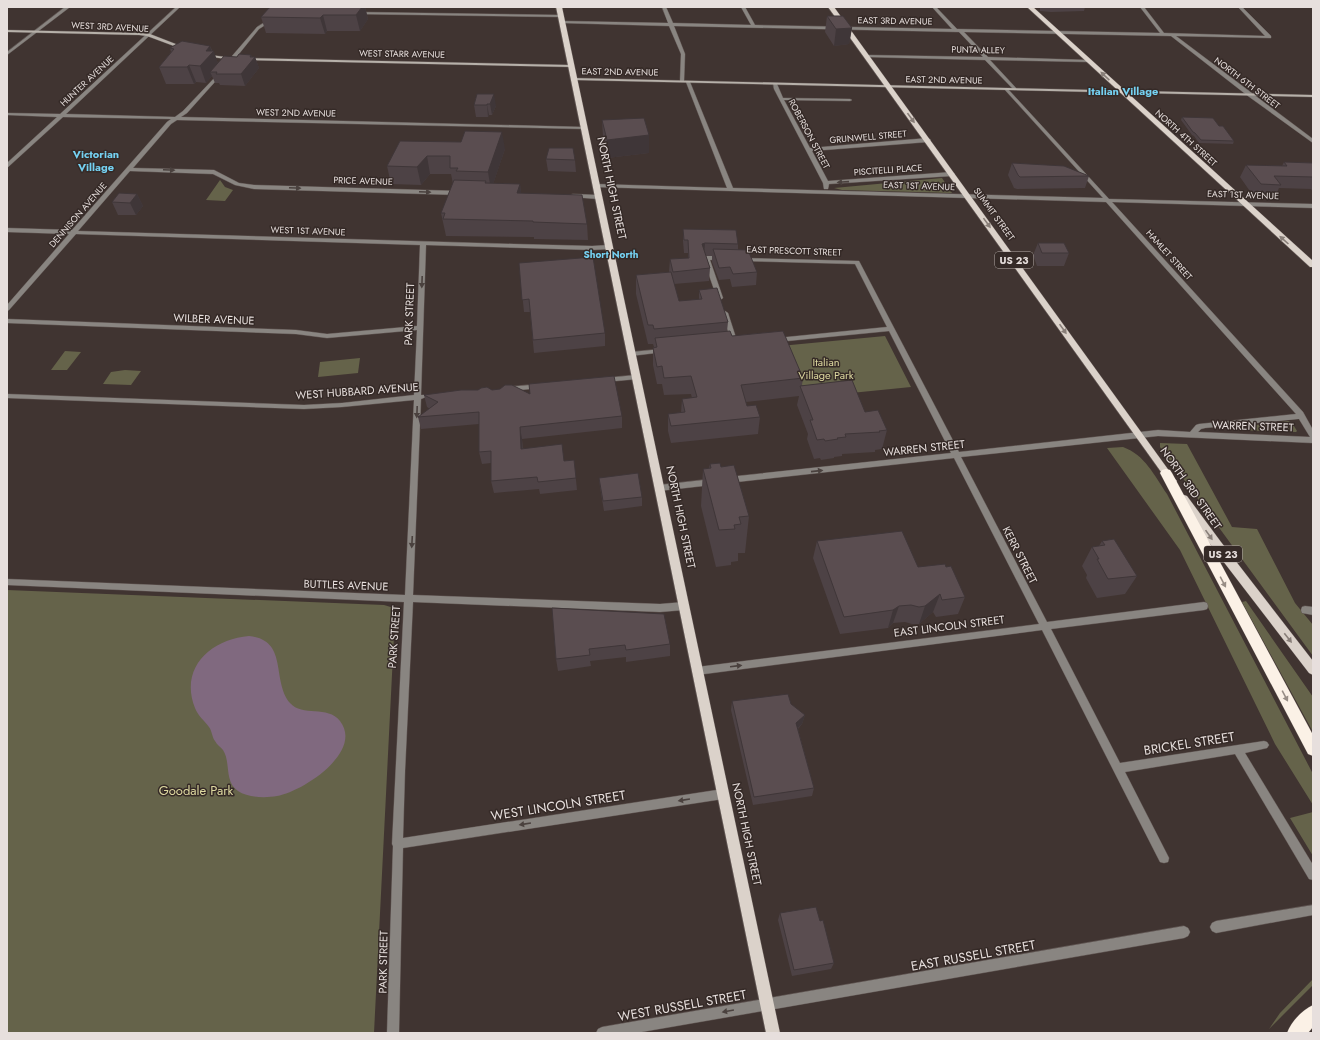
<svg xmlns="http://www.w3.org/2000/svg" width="1320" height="1040" font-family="Jost,sans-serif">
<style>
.green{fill:#65634a}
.water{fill:#80697f}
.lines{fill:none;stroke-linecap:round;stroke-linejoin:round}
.street-casing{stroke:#5e5350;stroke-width:1}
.secondary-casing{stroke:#5e5350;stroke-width:1}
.primary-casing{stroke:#5e5350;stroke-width:1}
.highway-casing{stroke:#5e5350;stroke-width:1}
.street{fill:#898581;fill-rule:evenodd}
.secondary{fill:#b7b1aa;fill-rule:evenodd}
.primary{fill:#dbd2ca;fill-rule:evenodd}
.highway{fill:#fbf1e6;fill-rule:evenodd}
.wall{fill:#4d4245}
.shaded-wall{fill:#3f3638}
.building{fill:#5a4d50;stroke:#3f3638}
.oneway{fill:#887e78}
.oneway2{fill:#4a413e}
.oneway3{fill:#988e86}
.labels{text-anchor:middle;stroke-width:3;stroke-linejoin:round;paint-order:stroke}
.far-street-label{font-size:9px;fill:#e7dfdd;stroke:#352a27}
.far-neighbourhood-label{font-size:10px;font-weight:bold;fill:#75d2f3;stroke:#352a27}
.shield{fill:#352a27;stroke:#b2a9a6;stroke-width:1}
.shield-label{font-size:10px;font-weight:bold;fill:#e7dfdd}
.far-quarter-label{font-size:11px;font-weight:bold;fill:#75d2f3;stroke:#352a27}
.street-label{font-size:11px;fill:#e7dfdd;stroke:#352a27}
.park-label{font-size:11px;fill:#ded9a0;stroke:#352a27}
.near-street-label{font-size:13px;fill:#e7dfdd;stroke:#352a27}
.near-park-label{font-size:13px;fill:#ded9a0;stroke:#352a27}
</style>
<rect width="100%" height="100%" fill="#403431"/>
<path class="green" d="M942 178 952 193 842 190 834 188Z
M220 180 225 187 233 190 225 201 206 200Z
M885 336 911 387 801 398 780 346Z
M65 351 81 352 67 370H51Z
M360 358 358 373 318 377 320 362Z
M125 370 141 371 131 385 103 384 111 372Z
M1288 421 1292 423 1297 431 1296 432 1235 430 1232 428Z
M1160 443 1187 444 1232 527 1257 529 1295 603 1313 625V656L1160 447Z
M1123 447C1145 455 1154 475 1167 494L1313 774V805L1275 744 1180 550 1107 448Z
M7 590 384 605 394 608 395 615 374 1033H7Z
M1246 601 1313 697V732L1242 602Z
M1313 812V856L1290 818Z
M1313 979V985L1269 1029 1280 1013Z"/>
<path class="water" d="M249 636C289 640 271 680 290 703 302 717 328 705 340 721 364 752 302 792 277 796 266 798 248 798 238 791 224 782 231 762 223 750 221 747 217 745 215 741 212 737 212 731 209 727 204 720 198 716 195 708 179 668 211 639 249 636Z"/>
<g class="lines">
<defs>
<path id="street" d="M65 7H70L7 55V52Z
M176 7H180L66 114 175 117 183 111 220 72 222 73V74L187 113 181 117 584 127 586 128 584 129 177 120 171 124 133 168 214 170 239 183 254 185 459 191 462 193 459 195 254 189 235 185 213 174 130 171 78 231 514 244 592 246 609 245 612 247 609 249 592 250 426 245 421 395H424L426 397 421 399 413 595 660 604 684 602 687 603 688 606 687 609 684 610 660 612 413 602 405 771 403 838 723 789 727 791 728 794 727 797 723 799 403 848 399 1033H387L393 846 392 844 404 602 7 585V579L405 595 414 400 342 407 304 409 7 398V394L304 405 342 403 414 395 417 330 327 338 296 334 7 323V319L296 330 327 334 417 326 420 245 76 234 9 310 7 311V305L69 234 7 232V228L72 230 167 122 171 119 63 117 7 168V163L57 117 7 115V113L60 114Z
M662 7H666L673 23 751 25 741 7H745L755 25 952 29 932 7H936L957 29 1160 33 1140 7H1144L1164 33 1265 36 1238 7H1242L1271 36V38L1176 36 1313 139V143L1248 96 1171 36 964 32 988 57 1088 60 1090 61 1088 62 990 60 1016 88V89L1014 90 985 60 867 57 865 56 867 55 983 57 959 32 674 26 685 54 684 81 682 82 680 81 681 54 669 26 562 23 560 22 562 21 668 23Z
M356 12 561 15 563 16 561 17 355 14Z
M270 19 273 20 259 29 230 65H226V63L257 27Z
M688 81 690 82 733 188 1103 198 1005 90V89L1007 88 1109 199 1313 204V208L1112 202 1303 412 1313 430V443L1158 436 961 457 1047 622 1204 602 1207 603 1208 606 1207 609 1204 610 1051 629 1120 763 1264 741 1267 742 1269 745 1267 748 1245 753 1313 865V880L1309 879 1235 754 1125 772 1169 858 1168 862 1164 863 1160 862 1042 630 697 675 694 674 692 671 694 668 697 667 1039 624 954 458 728 483 725 482 724 480 725 478 728 477 951 453 889 331 777 342 774 340 777 338 887 327 855 264 742 261 739 259 740 258 859 261 959 452 1158 430 1190 432 1196 425 1199 424 1296 414 1106 202 594 187 593 186 596 184 727 188 686 82ZM1299 419 1310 437 1198 432 1201 429 1205 428Z
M773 83 777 84 783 98 850 99 852 100 850 101 784 100 810 148 928 138 931 140 928 142 812 151 828 181 952 172 955 174 952 176 829 184 828 189H824L823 183 774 89Z
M573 194 598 195 601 197 598 199 571 197V195Z
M722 256 725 258 724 259 710 260 723 298 720 300 717 298 703 258 706 256Z
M725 311 728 313 738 344 737 345 735 346 732 344 722 313Z
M662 349 664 350V352L631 356 628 354 631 352Z
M636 375 639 377 638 379 605 382 602 380 605 378Z
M540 384 543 386 542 388 507 391 504 389 507 387Z
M712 479 716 482 712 485 659 491 655 488 659 485Z
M1305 606 1313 607V615L1302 613 1301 610 1302 607Z
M1313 905V915L1216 933 1212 931 1210 927 1212 923 1216 921Z
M1184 926 1188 928 1190 932 1188 936 1184 938 636 1033H596L598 1029 602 1027Z"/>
<path id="secondary" d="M7 30 139 33 150 34 186 48 182 49 147 36 139 35 7 32Z
M204 54 232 58 234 59 232 60 206 56H204Z
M246 58 571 65 573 66 571 67 244 60V59Z
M572 78 1313 95V97L574 80H572Z"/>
<path id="primary" d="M556 7H562L780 1033H766Z
M828 7H834L1175 479 1177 481 1175 483H1169Z
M1027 7H1033L1313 261V267H1310Z
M1184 495 1187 496 1221 542 1313 661V675L1309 673 1213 548 1181 502 1179 499 1181 496Z"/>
<path id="highway" d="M1166 469 1170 470 1172 473 1313 735V756L1308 754 1160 473 1162 470Z
M1313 1005V1027L1308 1033H1287C1291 1022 1302 1010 1313 1005Z"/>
</defs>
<use href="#street" class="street-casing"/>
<use href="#secondary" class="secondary-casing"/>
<use href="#primary" class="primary-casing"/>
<use href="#highway" class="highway-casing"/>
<use href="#street" class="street"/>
<use href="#secondary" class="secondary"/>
<use href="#primary" class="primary"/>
<use href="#highway" class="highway"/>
</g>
<path class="wall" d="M272 7H365L368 19 360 31H327L325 34 266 33 261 17Z
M1039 7H1085L1084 11 1051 12 1040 11V8Z
M827 16 852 28 849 44 834 46 825 32Z
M210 46 218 63 237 57 251 55 252 57H255L259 68 245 86 220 85 219 83H215L212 76 206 83 196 82 194 84H166L159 67 171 52 170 48Z
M477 94 496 106 492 115H489L488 117H476L474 105Z
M1182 117 1219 126 1234 141 1233 144 1199 143 1194 136 1192 135 1181 120Z
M602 120 649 135V153L607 158 603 137Z
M400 141 505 149 493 184H520L521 193 587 224 588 240 534 239V237L446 236 441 213 453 184 451 174H430L421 185 391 184 387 166Z
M546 159 575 160 576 172 548 171Z
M1284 162 1313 163V192L1311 189 1279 188 1275 197H1254L1240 177 1246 165 1282 166Z
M1012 163 1089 176 1085 188 1017 189 1014 188 1008 175Z
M137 194 143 206 136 215H118L112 202Z
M683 229 738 244V250L757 272 756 285 732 287 730 279 719 280 712 262V256H706L710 268 709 281 674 284 679 301 699 300V290L728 322 727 331 732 336 803 378 802 385 865 412 887 430 882 449 875 450V452L842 454V456L834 457V458L821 460 820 458 814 459 807 439 808 434 797 405 799 396 746 402 747 406 760 417 758 434 671 443 668 431V414L681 413 682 399 692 398 691 394 664 395 662 384H657L653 365V348L654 347 653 344H648L636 294V275L669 272 670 259 688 258V253H684L683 241Z
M1038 243 1069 253 1064 266H1037L1033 255Z
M519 263 605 333V346L534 353 530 312H524Z
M492 390 530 394 622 416V428L522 439 523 448 564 461 574 460 577 490 540 494 539 489 494 493 491 481V463L482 464 479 452V424L421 429 418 417 430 409 427 407 424 395Z
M710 464 721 467 749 516 745 553H738V561L731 562V565L716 567 701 506 703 469 709 468Z
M599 478 642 497V506L604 511 600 487Z
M817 541 918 567H946L965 597 958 614 936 617 933 612 919 624H912L905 622 893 623 888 628 840 634 813 558Z
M1102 541 1137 576 1125 594 1097 598 1086 578 1087 575 1082 566 1092 547 1099 546Z
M552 608 670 644V656L626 662V657L590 661 591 666 558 671 556 659Z
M732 701 791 704 805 715 802 724 798 729 814 788 812 796 753 805 731 710Z
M780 913 820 921 834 963 831 969 792 976 778 920Z"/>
<path class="shaded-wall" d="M362 7H365L368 19 360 31 356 15Z
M323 15 327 31 325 34 320 18Z
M852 28 849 44 834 46 836 29Z
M210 46 212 52 214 51 219 67 210 72 212 76 206 83 200 66 206 51Z
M251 55 253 60 255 57 259 68 245 86 241 74 250 57Z
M189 65 196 82 194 84 187 67Z
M494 94 496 106 492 115 490 104Z
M487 104 489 115 488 117 487 105Z
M502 132 505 149 491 190 488 172Z
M649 135V153L607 158V140Z
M427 156 430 174 421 185 417 167Z
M520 184 522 200 517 193Z
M137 194 143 206 136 215 130 203Z
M705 243 704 256 702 244Z
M520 427 522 439 523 461 521 449Z
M940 594 933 612 919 624 925 606Z
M899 606 893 623 888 628 893 610Z
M805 715 802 724 794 732 796 723Z"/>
<path class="building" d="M272 7H362L356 15H323L320 18 261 17 269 8Z
M827 16H843L852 28 836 29Z
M182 41 210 46 206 51H214L200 66 189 65 187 67H159L174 49 170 48Z
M239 54 251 55 250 57H255L241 74H216L217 72H210L224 56 237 57Z
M477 94H494L490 104H487V105H474Z
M1182 117 1213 118 1219 126H1223L1234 141 1201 140 1195 133 1193 132Z
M644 118 649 135 607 140 602 120Z
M465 131 502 132 488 172 456 171 458 168H450V156H427L417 167 387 166 400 141 461 142Z
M549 148H573L575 160 546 159Z
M1284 162 1313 163V177L1274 176 1281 185 1261 184 1246 165 1287 166Z
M1012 163 1064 166 1089 176 1020 177 1018 175Z
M454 180 486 181 485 183 520 184 517 193 582 195 587 224 533 222V221L443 219 445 213H441Z
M119 193 137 194 130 203 112 202Z
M683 229 736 230 738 244 705 243 702 244 710 268 673 272 670 259 689 258 688 240H684Z
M1038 243H1064L1069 253H1042Z
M713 249 748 250 757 272 733 274 730 267 719 268Z
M593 257 605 333 533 340 529 299 522 300 519 263Z
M671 272 679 301 702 299 699 290 717 288 728 322 654 329 653 325H648L636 275Z
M730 331 732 336 783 331 803 378 741 385 747 406 756 405 760 417 671 426 668 414 685 412 682 399 697 397 691 376 664 378 662 366 657 367 656 362 653 348 657 347 655 338Z
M614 376 622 416 520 427 521 449 562 444 564 461 574 460 576 478 538 482 537 477 491 481V451L479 452V412L418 417 438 402 424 395 461 390H478L481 388 487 387 492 390 500 389 505 385H512L530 394 529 384Z
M852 380 865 412 878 410 887 430 879 431 880 432 845 434 846 437 837 438 838 439 825 441 824 439 817 440 810 420H813L800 386Z
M720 463 721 467 734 465 749 516 739 517 741 524 734 525 735 529 719 530 703 469 711 468 710 464Z
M638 473 642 497 603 501 599 478Z
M902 531 918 567 945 564 946 567 951 566 965 597 942 600 940 594 925 606 919 607 911 605 899 606 893 610 844 617 817 541Z
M1114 539 1137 576 1108 579 1097 559H1099L1092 547 1105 545 1102 541Z
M552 608 664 614 670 644 626 650 625 645 589 649 590 655 556 659Z
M788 694 791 704 805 715 796 723 814 788 754 797 732 701Z
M816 907 820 921 823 920 834 963 794 970 780 913Z"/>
<defs><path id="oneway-solid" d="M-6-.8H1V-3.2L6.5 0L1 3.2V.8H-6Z"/></defs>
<g class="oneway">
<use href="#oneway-solid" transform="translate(1105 76) rotate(-137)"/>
<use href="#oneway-solid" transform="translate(911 118) rotate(54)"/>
<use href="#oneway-solid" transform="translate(987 223) rotate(54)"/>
<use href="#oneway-solid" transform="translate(1284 240) rotate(-138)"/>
<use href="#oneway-solid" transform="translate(1063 329) rotate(55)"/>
<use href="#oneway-solid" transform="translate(1209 535) rotate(55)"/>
<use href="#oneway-solid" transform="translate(1288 638) rotate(52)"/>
</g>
<g class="oneway2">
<use href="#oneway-solid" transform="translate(169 170) rotate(2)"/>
<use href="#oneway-solid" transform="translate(843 182) rotate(176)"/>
<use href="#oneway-solid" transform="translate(295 188) rotate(2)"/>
<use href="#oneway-solid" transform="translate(425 192) rotate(2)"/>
<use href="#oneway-solid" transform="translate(422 282) rotate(92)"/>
<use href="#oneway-solid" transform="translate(417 412) rotate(92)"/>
<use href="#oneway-solid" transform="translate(817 471) rotate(-6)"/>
<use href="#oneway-solid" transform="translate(412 542) rotate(93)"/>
<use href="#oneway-solid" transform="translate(736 666) rotate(-7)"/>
<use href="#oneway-solid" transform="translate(684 800) rotate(171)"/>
<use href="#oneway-solid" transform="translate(525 824) rotate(171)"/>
<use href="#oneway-solid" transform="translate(728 1011) rotate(170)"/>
</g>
<g class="oneway3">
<use href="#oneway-solid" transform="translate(1223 582) rotate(62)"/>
<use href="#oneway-solid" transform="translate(1285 696) rotate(62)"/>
</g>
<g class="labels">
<g class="far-street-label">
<text transform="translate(895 21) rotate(1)" y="3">EAST 3RD AVENUE</text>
<text transform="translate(110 27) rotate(3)" y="3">WEST 3RD AVENUE</text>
<text transform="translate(978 50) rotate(1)" y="3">PUNTA ALLEY</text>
<text transform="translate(402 54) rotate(1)" y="3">WEST STARR AVENUE</text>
<text transform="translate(620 72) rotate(1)" y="3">EAST 2ND AVENUE</text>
<text transform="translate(944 80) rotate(1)" y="3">EAST 2ND AVENUE</text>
<text transform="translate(87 81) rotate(-43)" y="3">HUNTER AVENUE</text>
<text transform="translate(1247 83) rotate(37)" y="3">NORTH 6TH STREET</text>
<text transform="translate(296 113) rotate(1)" y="3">WEST 2ND AVENUE</text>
<text transform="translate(809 134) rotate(62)" y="3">ROBERSON STREET</text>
<text transform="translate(868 137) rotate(-5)" y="3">GRUNWELL STREET</text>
<text transform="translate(1186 138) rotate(42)" y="3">NORTH 4TH STREET</text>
<text transform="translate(888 170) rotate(-4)" y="3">PISCITELLI PLACE</text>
<text transform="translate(363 181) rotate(2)" y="3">PRICE AVENUE</text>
<text transform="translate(919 186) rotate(2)" y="3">EAST 1ST AVENUE</text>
<text transform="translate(1243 195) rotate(2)" y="3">EAST 1ST AVENUE</text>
<text transform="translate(994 214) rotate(54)" y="3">SUMMIT STREET</text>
<text transform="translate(78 215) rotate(-49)" y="3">DENNISON AVENUE</text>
<text transform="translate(308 231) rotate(2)" y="3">WEST 1ST AVENUE</text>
<text transform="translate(794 251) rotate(2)" y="3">EAST PRESCOTT STREET</text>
<text transform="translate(1169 255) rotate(48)" y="3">HAMLET STREET</text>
</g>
<g class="far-neighbourhood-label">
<text x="611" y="258">Short North</text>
</g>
<g class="shield">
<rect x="995" y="252" width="38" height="16" rx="3"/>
<rect x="1204" y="546" width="38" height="16" rx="3"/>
</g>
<g class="shield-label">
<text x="1014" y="264">US 23</text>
<text x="1223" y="558">US 23</text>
</g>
<g class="far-quarter-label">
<text x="1123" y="95">Italian Village</text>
<text x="96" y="158">Victorian<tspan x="96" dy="13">Village</tspan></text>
</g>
<g class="street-label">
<text transform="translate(612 188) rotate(78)" y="4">NORTH HIGH STREET</text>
<text transform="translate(409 314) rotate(-88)" y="4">PARK STREET</text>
<text transform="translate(214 319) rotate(2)" y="4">WILBER AVENUE</text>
<text transform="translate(357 391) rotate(-4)" y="4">WEST HUBBARD AVENUE</text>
<text transform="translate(1253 426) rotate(2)" y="4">WARREN STREET</text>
<text transform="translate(924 448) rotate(-6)" y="4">WARREN STREET</text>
<text transform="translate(1191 488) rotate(55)" y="4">NORTH 3RD STREET</text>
<text transform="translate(681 517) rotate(78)" y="4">NORTH HIGH STREET</text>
<text transform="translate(1020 555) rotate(63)" y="4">KERR STREET</text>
<text transform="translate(346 585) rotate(2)" y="4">BUTTLES AVENUE</text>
<text transform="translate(949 626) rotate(-7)" y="4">EAST LINCOLN STREET</text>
<text transform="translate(394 637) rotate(-86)" y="4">PARK STREET</text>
<text transform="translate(747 834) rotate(78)" y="4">NORTH HIGH STREET</text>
<text transform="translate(383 962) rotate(-89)" y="4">PARK STREET</text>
</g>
<g class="park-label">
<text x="826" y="366">Italian<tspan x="826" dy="13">Village Park</tspan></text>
</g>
<g class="near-street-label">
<text transform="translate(1189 743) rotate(-9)" y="5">BRICKEL STREET</text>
<text transform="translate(558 805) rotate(-9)" y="5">WEST LINCOLN STREET</text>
<text transform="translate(973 955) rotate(-10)" y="5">EAST RUSSELL STREET</text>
<text transform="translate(682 1005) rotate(-10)" y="5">WEST RUSSELL STREET</text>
</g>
<g class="near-park-label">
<text x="196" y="795">Goodale Park</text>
</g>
</g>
<rect width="1320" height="1040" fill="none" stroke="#e7dfdd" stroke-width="16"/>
</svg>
